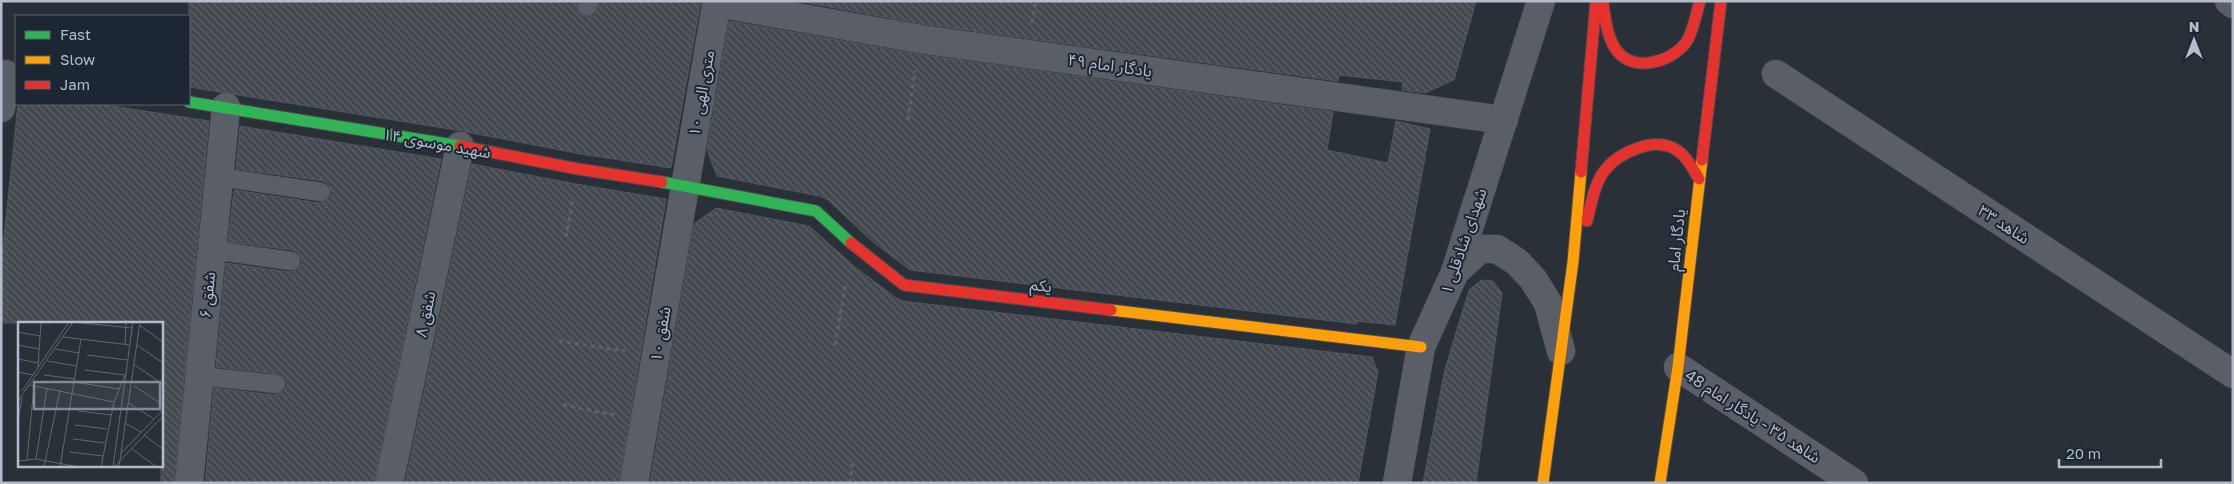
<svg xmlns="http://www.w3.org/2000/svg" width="2234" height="484" font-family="'Golos Text','Noto Sans Arabic',sans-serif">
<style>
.building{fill:url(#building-back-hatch);stroke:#52575f}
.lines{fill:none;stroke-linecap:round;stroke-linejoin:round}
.lane-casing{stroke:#484c53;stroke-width:19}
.street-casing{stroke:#484c53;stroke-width:29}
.fast-casing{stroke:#484c53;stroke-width:13}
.slow-casing{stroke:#484c53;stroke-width:13}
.jam-casing{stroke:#484c53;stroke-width:13}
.path{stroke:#5d636a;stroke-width:3;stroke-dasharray:4 4;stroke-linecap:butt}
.lane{stroke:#5a5e66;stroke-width:18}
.street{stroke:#5a5e66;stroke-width:28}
.fast{stroke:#30b455;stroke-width:11}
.slow{stroke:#ff9f0a;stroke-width:11}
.jam{stroke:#e5322d;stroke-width:11}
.labels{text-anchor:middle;stroke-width:4;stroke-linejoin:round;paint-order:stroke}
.street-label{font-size:16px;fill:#b4bcc9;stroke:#1d2633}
.inset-road{fill:none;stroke:#616872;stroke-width:1}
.view{fill:#848b96;fill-opacity:0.15;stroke:#848b96;stroke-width:2.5}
.inset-edge{fill:none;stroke:#b4bcc9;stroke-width:2.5}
</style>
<defs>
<pattern id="building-back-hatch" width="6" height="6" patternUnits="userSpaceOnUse" patternTransform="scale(1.25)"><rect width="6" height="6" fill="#444950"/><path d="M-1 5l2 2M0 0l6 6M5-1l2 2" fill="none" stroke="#5d6168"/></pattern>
</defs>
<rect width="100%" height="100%" fill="#2a3038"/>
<path class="building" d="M189 1H578L577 9 579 14 589 17 594 15 599 1H701L671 168 581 154 462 131 189 87Z
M797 1H1476L1454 80 1425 93 1402 90 1403 82 1339 75 1338 81 922 24Z
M729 21 918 54 1333 112 1327 150 1388 163 1396 121 1430 129 1395 325 1356 321 1357 324 910 270 873 242 827 199 819 196 717 176 707 150Z
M18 104H99L209 121 174 483H161V323H1V266Z
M240 126 441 159 374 483H205L214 388 275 395 284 391 287 385 285 379 278 374 216 367 226 263 290 272 299 268 302 262 298 253 292 250 228 242 234 190 319 203 329 199 332 193 328 184 323 181 236 169Z
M472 164 576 184 666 199 619 483H405Z
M716 208 809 226 854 266 895 297 902 301 1372 357 1378 372 1358 483H650L694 224Z
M1481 280 1493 281 1502 293 1476 483H1423L1445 369 1469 290Z"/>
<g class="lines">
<defs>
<path id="lane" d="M587 7 589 1
M219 177 321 192
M212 250 291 261
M199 376 276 384"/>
<path id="street" d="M2229 1 2233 4
M717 3 920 39 1504 120
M1776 74 2233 374
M1 108 5 74
M1455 272 1480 249H1497L1517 262 1533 279 1548 303 1561 351
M1678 367 1854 483
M189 483 226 107
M389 483 460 146
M634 483 717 1
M1397 483 1421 347 1455 272 1541 1"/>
<path id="fast" d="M189 102 460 146
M662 182 816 211 851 243"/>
<path id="slow" d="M1111 310 1421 347
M1543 483 1573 262 1581 172
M1660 483 1678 367 1702 160"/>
<path id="jam" d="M1603 3C1605 18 1607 38 1617 51 1634 73 1673 62 1687 41 1694 29 1696 14 1700 1
M460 146 578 169 662 182
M1702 160 1721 1
M1581 172 1596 1
M1587 221C1591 205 1594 184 1605 170 1619 152 1654 137 1675 149 1686 155 1693 169 1699 179
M851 243 904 285 1111 310"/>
</defs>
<use href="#lane" class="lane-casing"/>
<use href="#street" class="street-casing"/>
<use href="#fast" class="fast-casing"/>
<use href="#slow" class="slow-casing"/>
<use href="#jam" class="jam-casing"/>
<path class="path" d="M1032 23 1036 1
M908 120 915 71
M566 237 573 199
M559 341 625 351
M835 345 846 282
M563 405 614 415
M850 483 853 461"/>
<use href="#lane" class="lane"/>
<use href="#street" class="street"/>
<use href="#fast" class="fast"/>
<use href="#slow" class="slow"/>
<use href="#jam" class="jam"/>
</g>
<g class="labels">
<g class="street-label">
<text transform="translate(1110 65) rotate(8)" y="6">یادگار امام ۴۹</text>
<text transform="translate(701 93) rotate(-80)" y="6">۱۰ متری الهی</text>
<text transform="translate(437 143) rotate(10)" y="6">شهید موسوی ۱۴</text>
<text transform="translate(2004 224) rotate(33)" y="6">شاهد ۳۳</text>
<text transform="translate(1676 240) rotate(-84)" y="6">یادگار امام</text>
<text transform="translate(1463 241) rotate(-71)" y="6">شهدای شادقلی ۱</text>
<text transform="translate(1041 285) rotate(7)" y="6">یکم</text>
<text transform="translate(207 295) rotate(-84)" y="6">شفق ۶</text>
<text transform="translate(425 314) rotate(-78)" y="6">شفق ۸</text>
<text transform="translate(660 334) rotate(-80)" y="6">شفق ۱۰</text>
<text transform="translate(1753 416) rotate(33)" y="6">شاهد ۳۵ - یادگار امام 48</text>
</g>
</g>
<g transform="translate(18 322)">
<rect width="145" height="145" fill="#2a3038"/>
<path class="inset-road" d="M55 0 114 6M121 3 145 20M0 10 22 14M45 15 112 23M107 22 108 0M0 23 21 27M119 23 145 41M37 27 61 31M69 33 109 38M0 37 20 41M29 39 59 44M115 42 145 62M20 45 23 0M67 48 107 53 96 80 83 145M0 50 15 53M26 53 57 57M56 60 101 67M11 63 96 80M116 64 145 83M4 69 51 0M0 79 55 0M111 81 136 97M60 89 94 93M0 98 4 76M107 101 123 110M57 103 89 107M126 113 145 127M55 117 87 121M114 127 139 145M52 130 85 134M103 131 145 88M18 137 29 66M9 138 16 64M0 139 18 137 61 145M26 145 42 68M42 145 63 17M95 145 115 0M96 145 145 94M101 145 122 0"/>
<path class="view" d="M16 60H142V87H16Z"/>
<rect width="145" height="145" class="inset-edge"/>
</g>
<rect width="2234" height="484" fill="none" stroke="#b4bcc9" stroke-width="5"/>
<rect x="15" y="15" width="175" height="90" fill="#1d2633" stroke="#59626f"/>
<rect x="25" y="31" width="25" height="8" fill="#30b455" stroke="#59626f"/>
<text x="60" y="40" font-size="15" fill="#b4bcc9">Fast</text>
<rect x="25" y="56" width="25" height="8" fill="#ff9f0a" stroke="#59626f"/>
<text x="60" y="65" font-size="15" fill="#b4bcc9">Slow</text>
<rect x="25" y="81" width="25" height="8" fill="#e5322d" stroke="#59626f"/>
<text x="60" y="90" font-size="15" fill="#b4bcc9">Jam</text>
<g transform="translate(2194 40)" stroke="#1d2633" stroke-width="4" paint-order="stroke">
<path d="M0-4L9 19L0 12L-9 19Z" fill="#b4bcc9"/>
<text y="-8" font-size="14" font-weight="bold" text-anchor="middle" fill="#b4bcc9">N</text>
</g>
<path d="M2059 459v8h102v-8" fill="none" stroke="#b4bcc9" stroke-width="2.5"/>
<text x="2066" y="459" font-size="15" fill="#b4bcc9" stroke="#1d2633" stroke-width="4" paint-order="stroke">20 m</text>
</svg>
